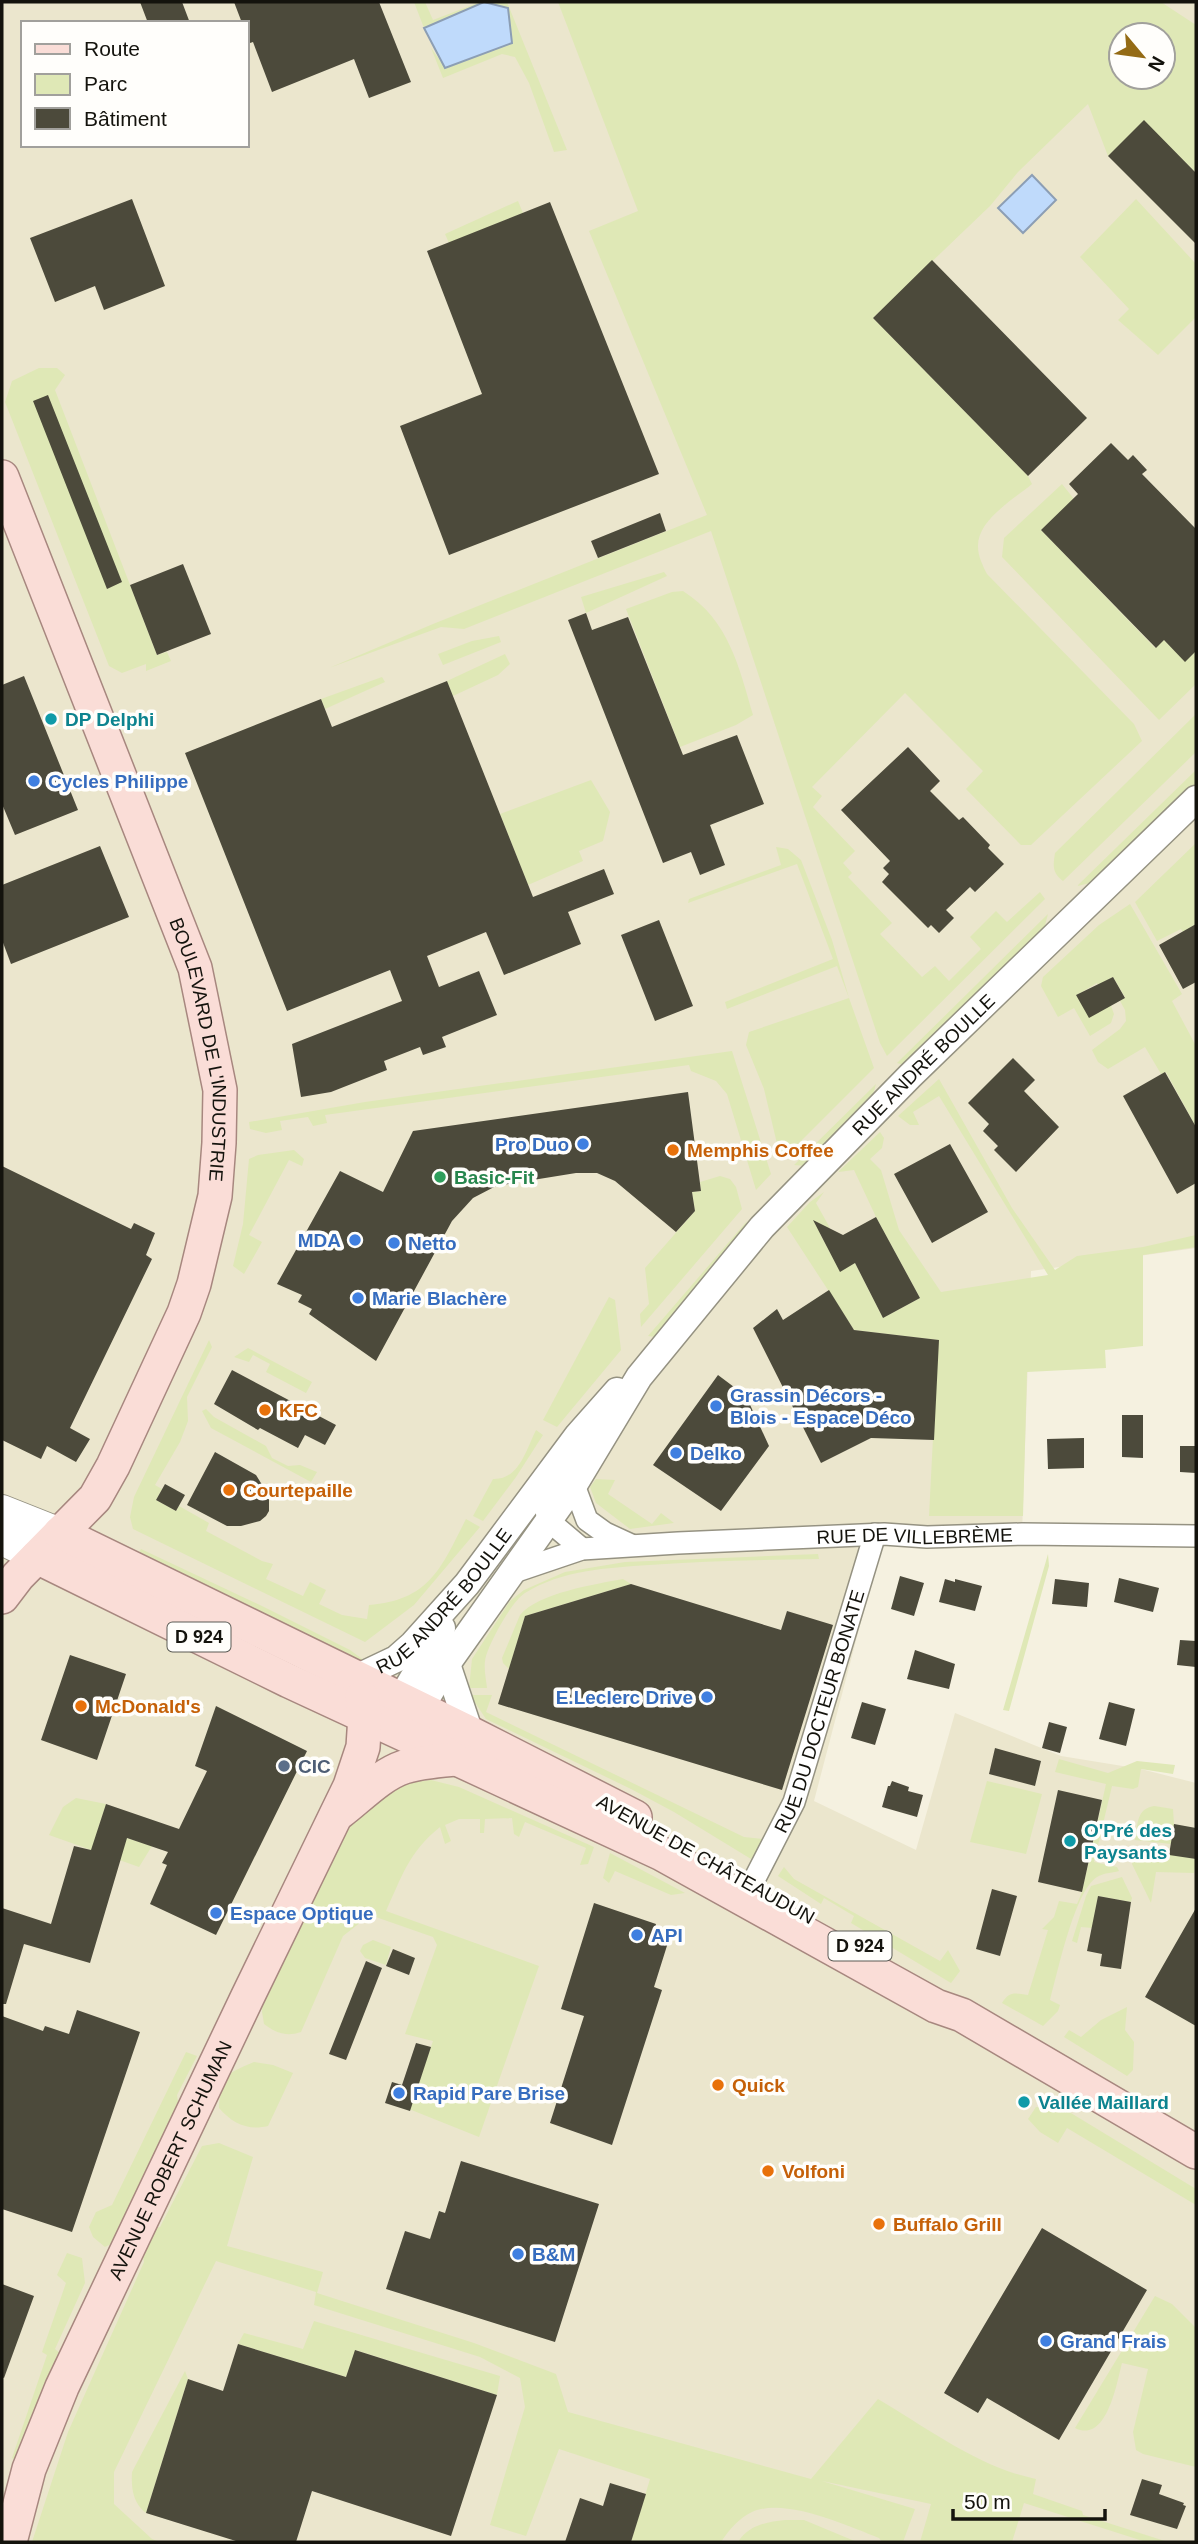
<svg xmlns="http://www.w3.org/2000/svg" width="1198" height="2544" font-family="Helvetica,sans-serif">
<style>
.built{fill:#ebe6cd;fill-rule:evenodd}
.green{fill:#dfe8b6;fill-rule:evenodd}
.water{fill:#bfdafb;stroke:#8c9eb4;stroke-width:2}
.building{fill:#4c4a3b}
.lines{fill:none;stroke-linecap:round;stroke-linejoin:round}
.minor-casing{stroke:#959282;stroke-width:24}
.tertiary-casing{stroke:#959282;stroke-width:29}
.secondary-casing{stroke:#959282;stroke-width:32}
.primary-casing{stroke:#a7877f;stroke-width:36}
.minor{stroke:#fff;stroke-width:21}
.tertiary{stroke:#fff;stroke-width:26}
.secondary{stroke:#fff;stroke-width:30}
.primary{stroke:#faddd7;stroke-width:33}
.culture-dot{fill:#0f9aa8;stroke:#fffefb;stroke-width:2.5}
.shop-dot{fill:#3f7fe0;stroke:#fffefb;stroke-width:2.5}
.food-dot{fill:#e8710a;stroke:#fffefb;stroke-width:2.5}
.leisure-dot{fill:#2e9e5b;stroke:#fffefb;stroke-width:2.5}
.service-dot{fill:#5c6f8a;stroke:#fffefb;stroke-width:2.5}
.labels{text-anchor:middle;stroke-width:7;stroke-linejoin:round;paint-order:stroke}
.shield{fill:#fffefb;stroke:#5a5a54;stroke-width:2}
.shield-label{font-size:18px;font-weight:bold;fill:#14130d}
.culture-label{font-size:19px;font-weight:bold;fill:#0d838f;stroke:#fffefb;text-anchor:start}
.shop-label{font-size:19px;font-weight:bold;fill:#366cbe;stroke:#fffefb;text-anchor:start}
.street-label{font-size:19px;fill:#14130d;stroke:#fffefb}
.food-label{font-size:19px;font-weight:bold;fill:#c56008;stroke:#fffefb;text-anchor:start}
.leisure-label{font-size:19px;font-weight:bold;fill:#27864d;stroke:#fffefb;text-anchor:start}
.service-label{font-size:19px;font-weight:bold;fill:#4e5e75;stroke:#fffefb;text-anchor:start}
</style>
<rect width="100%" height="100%" fill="#f5f1e0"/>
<path class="built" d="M2 2H1196V1248L1031 1271 1022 1534H884L814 1801 916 1850 955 1713 1061 1756 1141 1769 1196 1783V2542H2ZM23 23H247V145H23ZM1121 35H1163V77H1121Z"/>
<path class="green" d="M414 2H425L433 20 480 2H507L567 150 554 152 529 83 515 57 502 54 443 78 431 48 445 67 484 2 424 28Z
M558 2H1161L1196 25V173L1144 121 1108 156 1088 104 1018 172 990 206 873 318 1028 476 1032 484C1013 500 977 520 978 547 978 556 983 566 987 574L1134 724 1142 741 1031 845H1021L966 789 983 771 905 693 812 787 822 796 813 807 855 851 843 863 852 873 848 877 892 923 880 934 922 977 935 966 949 981 981 949 970 937 996 911 1007 922 1040 892 1045 899 887 1056 880 1043 711 531 464 629 441 627 329 668 433 624 707 515 589 231 638 211ZM1121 35H1163V77H1121Z
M1136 199 1196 264V317L1158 355 1118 320 1129 309 1080 257Z
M518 201 523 213 449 243 445 234Z
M39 368H57L65 375 55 390 157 655 167 652 171 661 146 671V664L122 673 109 666 5 402 12 381Z
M1062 484 1074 499 1041 530 1155 648 1164 640 1185 661 1196 651V684L1159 720 1002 557 1004 538Z
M664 572 667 576 586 613 581 597Z
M683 591C729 620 739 667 753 715L736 725 680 747 626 609 672 592Z
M499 636 501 642 443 665 438 654 472 641Z
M505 654 510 664 498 675 453 696 447 681Z
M382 677 385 682 325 709 321 699Z
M1196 714V752L1063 881C1052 873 1053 866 1055 853Z
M1196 770V785L1099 881 1077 886Z
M591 780 610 812 603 841 579 851 583 861 528 885 500 814Z
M1196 843V924L1183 932 1181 929 1157 941 1135 902Z
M776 847 788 849 801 860 832 940 849 998 874 1068 784 1158 779 1152 764 1089 746 1045 749 1032 849 998 837 966 727 1009 725 1002 833 959 797 864 688 903 689 899 781 865Z
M1130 904 1182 994 1172 1001 1196 1046V1127L1166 1072 1161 1074 1145 1047 1108 1069 1098 1062 1092 1050 1120 1029 1126 1021 1125 1010 1120 1001 1125 997 1113 977 1098 985 1097 983 1077 995 1111 1006 1114 1014 1111 1023 1090 1036 1074 1008 1058 1017 1041 986 1043 977 1099 925Z
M1048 914 1044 929 907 1066 897 1063Z
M732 1051 771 1174 756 1190 727 1094 716 1081 691 1071 689 1065 325 1115 327 1123 313 1126 308 1117 280 1121 282 1130 266 1133 250 1129 249 1122 365 1102Z
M939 1079 1012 1208 1055 1270 1077 1256 1143 1247 1196 1235V1247L1143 1255V1346L1105 1350 1106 1368 1027 1372 1023 1516H929L938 1340 854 1330 787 1227 810 1202 824 1192 816 1203 830 1228 820 1234 840 1271 855 1263 883 1318 920 1298 876 1217 854 1170 838 1172 880 1132 884 1138 882 1148 870 1159 881 1170 899 1230 941 1292 1048 1275 939 1096 913 1112 919 1125H910L898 1116Z
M876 1084 873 1095 805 1166 794 1165Z
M294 1150 304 1159 302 1166 289 1160 249 1235 262 1242 244 1274 233 1266 243 1224 249 1159 258 1155Z
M720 1176 730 1179 736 1187 742 1209 641 1327 640 1314 649 1304 645 1268 695 1211 692 1192 701 1191 700 1182Z
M747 1221 742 1236 655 1337 648 1336Z
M609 1297 615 1300 621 1350 557 1427 543 1420Z
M209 1340 212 1347 187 1397 188 1421 180 1442 155 1485 162 1489 156 1500 176 1511 179 1506 209 1523 206 1531 262 1561 273 1564 266 1579 303 1596 310 1582 326 1590 319 1604 342 1615 367 1619 369 1605C430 1600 441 1568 466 1519L480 1527 414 1605 365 1642 133 1529 130 1517 134 1497Z
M248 1348 312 1382 306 1393 266 1372 270 1364 253 1355 249 1362 234 1357Z
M206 1409 214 1417 266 1446 272 1458 288 1466 300 1465 317 1472 311 1482 211 1428 202 1411Z
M536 1430 543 1435 516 1477 483 1521 473 1516 493 1479C519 1480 526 1450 536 1430Z
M596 1479 615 1480 608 1494 652 1524 661 1513 674 1523 630 1529 596 1503 590 1487Z
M141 1549 262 1606 350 1650 365 1661 353 1663 137 1556Z
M818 1554 819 1559C762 1560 706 1561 649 1565 607 1568 562 1570 525 1593 511 1602 491 1640 486 1656 483 1667 486 1678 487 1688H469L472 1659 510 1601 524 1590 565 1572 625 1562Z
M1048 1554 1049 1566 1009 1711 1003 1710Z
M623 1579 631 1584 525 1616 509 1669 503 1663 502 1658 520 1615C538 1593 596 1584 623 1579Z
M470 1695H492L486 1712 744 1837 763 1839 751 1859 674 1812 631 1789 486 1719Z
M1059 1759 1108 1773 1137 1761 1175 1765 1173 1774 1141 1769 1138 1787 1133 1789 1112 1786 1094 1862 1117 1867 1119 1871C1112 1873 1103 1873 1097 1877 1074 1892 1058 1972 1050 2000L1060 2005 1058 2011 1043 2026 1002 2003C1009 1991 1015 1993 1028 1995L1048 1930 1042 1929 1054 1917 1059 1901 1077 1904 1082 1892 1106 1784 1055 1772Z
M431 1780 459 1787 594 1847 588 1864 580 1865 586 1848 525 1822 519 1837 514 1834 512 1818 485 1819 484 1833H480V1819H459L445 1825 451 1841 445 1844 440 1827C409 1852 402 1876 386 1911L539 1966 479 2137 409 2109 433 2041 405 2034 437 1945 433 1937 370 1915 343 1936 301 2032C286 2037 276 2033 264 2024L262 2012 263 1995 336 1847 361 1812 382 1791 407 1783Z
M987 1781 1042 1794 1026 1854 970 1842Z
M76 1798 106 1804 98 1829 152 1846 139 1867 49 1835 63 1807Z
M1154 1806 1173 1809 1174 1824 1171 1844 1135 1840C1138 1824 1136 1809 1154 1806Z
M1136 1848 1196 1859 1194 1873 1156 1872 1151 1903 1132 1864Z
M610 1853 685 1893 671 1895 615 1871 609 1883 603 1878Z
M784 1867 794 1879 940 1961 948 1950 960 1971 951 1983 851 1923 854 1916 824 1898 821 1904 778 1876Z
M1122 1877 1132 1898 1131 1902 1098 1896 1092 1928 1081 1927 1077 1943 1072 1941 1086 1896 1091 1886Z
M373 1940 391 1947 386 1965 365 1958 360 1951 363 1945Z
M1127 2007 1125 2030 1134 2042 1133 2070 1127 2076 1064 2037 1069 2030 1081 2037 1101 2020Z
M186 2052 197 2056 177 2095 179 2108 113 2243 105 2247 93 2237 89 2227 96 2212 112 2205Z
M254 2062 273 2065 293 2073 268 2126C247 2131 232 2123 219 2108 221 2075 224 2075 254 2062Z
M1036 2107H1061L1196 2189V2205L1067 2128 1058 2143 1040 2132 1028 2119Z
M219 2143 253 2157 227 2246 323 2272 317 2293 474 2343 556 2374 568 2412 811 2479 878 2399C927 2428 980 2468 1036 2479L1033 2494 1082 2511 1083 2515 1168 2542H1146L1024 2503 1012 2542H920L931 2504 822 2481 915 2509 903 2542H882L879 2538C848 2526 785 2497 752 2512 739 2518 729 2530 721 2542H631L650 2479 559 2449 526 2536 490 2525 525 2407 520 2378 480 2357 314 2305 316 2292 216 2261 114 2472V2504L152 2539 160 2542H32L68 2432 144 2262 141 2245 148 2229 160 2227 202 2146Z
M67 2253 82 2258 85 2283 55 2349 60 2353 18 2462 12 2458 47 2355 42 2352 66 2283 57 2275Z
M1155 2296 1172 2304 1196 2328V2467L1143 2454 1136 2450 1133 2432 1148 2369 1122 2363C1117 2382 1107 2444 1075 2428Z
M314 2321 500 2376 497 2395 356 2350 346 2377 238 2344 244 2333 303 2349Z
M185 2371 188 2379 146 2513C133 2503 131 2488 132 2472Z
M785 2520H804L857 2542H738C749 2525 766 2522 785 2520Z"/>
<path class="water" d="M484 2 508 8 512 43 445 68 424 28Z
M1032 175 1056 200 1023 233 998 208Z"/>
<path class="building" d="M140 2H182L190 23H148Z
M234 2H379L411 82 369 98 354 59 272 92 253 42 247 44V23H242Z
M1144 120 1196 173V244L1108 156Z
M132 199 165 286 104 310 95 286 55 302 30 238Z
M550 202 659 474 449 555 400 426 482 394 427 251Z
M932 260 1087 418 1028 476 873 318Z
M48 395 122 582 107 589 33 401Z
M1111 443 1128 460 1133 455 1147 470 1142 474 1196 529V651L1185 662 1164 640 1156 648 1041 530 1078 494 1069 484Z
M660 513 666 531 598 558 591 541Z
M183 564 211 634 157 655 130 585Z
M586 613 592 630 628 617 683 755 737 735 764 804 710 825 725 865 700 875 691 852 663 863 568 620Z
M24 676 78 810 15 835 2 804V685Z
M447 681 533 897 604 869 614 894 568 912 581 944 504 975 486 932 427 956 439 987 479 971 497 1015 442 1037 446 1047 423 1055 420 1047 384 1061 387 1070 331 1092 301 1097 292 1044 402 1001 390 970 287 1011 185 753 321 699 332 727Z
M908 747 940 781 930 791 959 820 963 817 990 845 988 848 1004 864 975 892 970 887 946 910 954 918 939 933 931 925 928 928 882 882 889 874 883 868 890 861 841 810Z
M100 846 129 917 11 964 2 940V885Z
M659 920 693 1006 655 1021 621 935Z
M1196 924V982L1183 989 1159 945Z
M1113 977 1125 998 1089 1018 1076 995Z
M1013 1058 1035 1080 1024 1091 1059 1127 1016 1172 994 1150 998 1146 983 1131 989 1124 968 1103Z
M1165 1072 1196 1127V1183L1177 1194 1123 1096Z
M688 1092 701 1191 692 1192 695 1211 676 1232 615 1181 597 1173H576L496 1186 473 1198 452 1221 376 1361 309 1314 312 1309 298 1302 302 1295 277 1284 340 1171 383 1192 413 1131Z
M950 1144 988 1212 932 1243 894 1174Z
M2 1166 131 1229 134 1223 155 1233 146 1255 152 1259 70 1428 90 1439 76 1462 47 1446 41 1459 2 1440Z
M876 1217 920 1298 883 1318 855 1263 840 1272 813 1220 843 1235Z
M829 1290 854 1330 939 1340 934 1440 871 1438 821 1463 753 1328 777 1309 783 1320Z
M232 1370 336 1425 325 1445 305 1435 298 1448 260 1428 258 1430 214 1404Z
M718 1375 746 1396 769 1446 721 1511 653 1465Z
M1122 1415H1143V1458L1122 1457Z
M1084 1438V1468L1048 1469 1047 1439Z
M1180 1446H1196V1473L1180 1472Z
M215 1452 256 1475 264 1488 266 1498 269 1499V1511L266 1516 260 1521 241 1526H227L187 1505Z
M165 1484 185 1495 176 1511 156 1500Z
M900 1576 924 1583 914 1616 891 1609Z
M1119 1578 1159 1588 1153 1612 1114 1602Z
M945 1579 955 1582V1579L982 1586 975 1611 939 1602Z
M1055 1579 1089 1583 1087 1607 1052 1604Z
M631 1584 781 1630 787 1611 833 1625 782 1790 498 1704 525 1616Z
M1180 1640 1196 1641V1667L1177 1665Z
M915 1650 955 1664 949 1689 907 1679Z
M70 1655 126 1674 97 1760 41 1740Z
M862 1702 886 1709 875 1745 851 1738Z
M1109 1702 1135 1709 1126 1746 1099 1739Z
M216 1706 307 1751 216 1935 150 1904 167 1865 162 1863 168 1852 127 1838 90 1963 24 1944 6 2004H2V1908L51 1924 74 1846 91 1850 106 1804 179 1829 207 1771 195 1766Z
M1049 1722 1067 1727 1060 1753 1042 1748Z
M995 1748 1041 1761 1035 1786 989 1774Z
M892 1781 909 1787 908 1791 923 1795 917 1817 882 1807 888 1786H890Z
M1058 1790 1102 1800 1082 1892 1038 1882Z
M1174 1824 1196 1828V1859L1169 1855Z
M992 1889 1017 1896 1000 1956 976 1949Z
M1098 1896 1131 1902 1121 1969 1100 1966 1102 1954 1087 1951Z
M594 1903 656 1924 655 1928 671 1933 654 1987 662 1990 612 2145 550 2123 584 2016 561 2009Z
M1196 1908V2026L1145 1997Z
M393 1949 415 1958 409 1975 386 1966Z
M366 1961 382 1968 346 2060 329 2054Z
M77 2010 140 2032 72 2232 2 2209V2016L43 2031 45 2026 69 2034Z
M416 2043 431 2047 410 2111 385 2103 392 2082 402 2085Z
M461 2161 599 2204 555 2342 386 2289 405 2231 430 2239 439 2211 445 2213Z
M1042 2228 1147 2290 1059 2440 987 2398 978 2413 944 2393Z
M2 2284 34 2296 4 2378 2 2377Z
M238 2344 346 2377 355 2350 497 2395 451 2536 312 2491 296 2542H239L146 2513 188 2379 223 2391Z
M1142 2479 1162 2485 1159 2494 1184 2503 1183 2505 1186 2506 1177 2529 1130 2515Z
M610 2483 646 2494 631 2542H565L580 2498 603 2506Z"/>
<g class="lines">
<defs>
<g id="minor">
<path d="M568 1459 546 1511 549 1521 582 1549"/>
<path d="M574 1485 587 1520 605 1533 631 1545"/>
<path id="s1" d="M511 1573 582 1549 678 1543 884 1534 927 1537 1022 1534 1196 1536"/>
<path id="s2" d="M753 1882 794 1802 875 1534"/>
</g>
<g id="tertiary">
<path d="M447 1664 470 1733"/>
<path id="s3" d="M356 1678 396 1659 413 1644 467 1584 578 1435 617 1391"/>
<path id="s4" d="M420 1709 447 1664 574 1485 639 1377 762 1227 910 1076 1196 799"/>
<path d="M391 1716 442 1628"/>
</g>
<path id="secondary" d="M2 1510 60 1533
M2 1540 37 1557"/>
<g id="primary">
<path id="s5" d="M2 477 195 968 220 1090 219 1143 215 1196 194 1284 184 1313 113 1466 95 1498 18 1576 2 1597"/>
<path d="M60 1533 470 1733 635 1817"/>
<path d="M37 1557 289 1681 662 1854 936 2006 962 2015 1196 2152"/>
<path d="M340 1812C360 1797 380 1775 404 1767 420 1762 437 1761 454 1759"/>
<path id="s6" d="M10 2542 29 2469 62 2387 247 1998 350 1786 363 1747 365 1716 362 1697"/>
</g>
</defs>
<use href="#minor" class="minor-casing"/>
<use href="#tertiary" class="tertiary-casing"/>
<use href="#secondary" class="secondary-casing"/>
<use href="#primary" class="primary-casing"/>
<use href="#minor" class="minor"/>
<use href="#tertiary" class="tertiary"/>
<use href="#secondary" class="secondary"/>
<use href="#primary" class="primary"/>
</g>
<g class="culture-dot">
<circle cx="51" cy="719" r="7"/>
<circle cx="1070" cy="1841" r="7"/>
<circle cx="1024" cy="2102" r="7"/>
</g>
<g class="shop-dot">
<circle cx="34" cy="781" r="7"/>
<circle cx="583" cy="1144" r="7"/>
<circle cx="355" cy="1240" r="7"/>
<circle cx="394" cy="1243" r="7"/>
<circle cx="358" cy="1298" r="7"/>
<circle cx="716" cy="1406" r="7"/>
<circle cx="676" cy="1453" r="7"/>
<circle cx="707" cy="1697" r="7"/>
<circle cx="216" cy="1913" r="7"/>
<circle cx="637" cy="1935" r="7"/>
<circle cx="399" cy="2093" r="7"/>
<circle cx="518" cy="2254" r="7"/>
<circle cx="1046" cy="2341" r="7"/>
</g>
<g class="food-dot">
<circle cx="673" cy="1150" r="7"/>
<circle cx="265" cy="1410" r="7"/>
<circle cx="229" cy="1490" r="7"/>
<circle cx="81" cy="1706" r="7"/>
<circle cx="718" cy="2085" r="7"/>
<circle cx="768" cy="2171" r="7"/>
<circle cx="879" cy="2224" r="7"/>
</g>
<circle class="leisure-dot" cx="440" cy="1177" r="7"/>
<circle class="service-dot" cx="284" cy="1766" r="7"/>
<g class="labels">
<g class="shield">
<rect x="167.5" y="1622.5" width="63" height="29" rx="5"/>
<rect x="828.5" y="1931.5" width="63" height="29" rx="5"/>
</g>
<g class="shield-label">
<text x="199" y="1643">D 924</text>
<text x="860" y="1952">D 924</text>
</g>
<g class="culture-label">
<text x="65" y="726">DP Delphi</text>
<text x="1084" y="1837">O'Pré des<tspan x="1084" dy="22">Paysants</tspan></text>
<text x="1038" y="2109">Vallée Maillard</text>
</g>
<g class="shop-label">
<text x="48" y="788">Cycles Philippe</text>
<text x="569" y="1151" text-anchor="end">Pro Duo</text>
<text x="341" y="1247" text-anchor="end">MDA</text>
<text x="408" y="1250">Netto</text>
<text x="372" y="1305">Marie Blachère</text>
<text x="730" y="1402">Grassin Décors -<tspan x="730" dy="22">Blois - Espace Déco</tspan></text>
<text x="690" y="1460">Delko</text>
<text x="693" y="1704" text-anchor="end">E.Leclerc Drive</text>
<text x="230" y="1920">Espace Optique</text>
<text x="651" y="1942">API</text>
<text x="413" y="2100">Rapid Pare Brise</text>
<text x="532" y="2261">B&amp;M</text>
<text x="1060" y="2348">Grand Frais</text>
</g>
<g class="street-label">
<text dy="7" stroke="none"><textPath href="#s5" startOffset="609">BOULEVARD DE L'INDUSTRIE</textPath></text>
<text dy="7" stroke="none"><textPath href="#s4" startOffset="821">RUE ANDRÉ BOULLE</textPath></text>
<text dy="7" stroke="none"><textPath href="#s1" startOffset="408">RUE DE VILLEBRÈME</textPath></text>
<text dy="7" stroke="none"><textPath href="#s3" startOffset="119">RUE ANDRÉ BOULLE</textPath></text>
<text dy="7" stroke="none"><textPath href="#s2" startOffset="184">RUE DU DOCTEUR BONATE</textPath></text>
<text transform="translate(706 1859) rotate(29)" y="7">AVENUE DE CHÂTEAUDUN</text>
<text dy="7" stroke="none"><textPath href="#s6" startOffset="415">AVENUE ROBERT SCHUMAN</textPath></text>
</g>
<g class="food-label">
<text x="687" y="1157">Memphis Coffee</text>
<text x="279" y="1417">KFC</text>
<text x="243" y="1497">Courtepaille</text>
<text x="95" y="1713">McDonald's</text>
<text x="732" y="2092">Quick</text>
<text x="782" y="2178">Volfoni</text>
<text x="893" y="2231">Buffalo Grill</text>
</g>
<g class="leisure-label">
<text x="454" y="1184">Basic-Fit</text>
</g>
<g class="service-label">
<text x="298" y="1773">CIC</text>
</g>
</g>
<rect width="1198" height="2544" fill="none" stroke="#14130d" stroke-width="7"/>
<rect x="21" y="21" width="228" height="126" fill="#fffefb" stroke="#a1a09c" stroke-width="2"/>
<rect x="35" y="44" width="35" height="10" fill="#faddd7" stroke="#a1a09c" stroke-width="2"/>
<text x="84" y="56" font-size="21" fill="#14130d">Route</text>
<rect x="35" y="74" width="35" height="21" fill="#dfe8b6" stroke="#a1a09c" stroke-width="2"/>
<text x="84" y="91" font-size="21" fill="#14130d">Parc</text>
<rect x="35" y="108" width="35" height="21" fill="#4c4a3b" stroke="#a1a09c" stroke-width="2"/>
<text x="84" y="126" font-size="21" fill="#14130d">Bâtiment</text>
<g transform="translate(1142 56) rotate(119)"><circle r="33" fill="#fffefb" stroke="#a1a09c" stroke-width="2"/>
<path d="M0-5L12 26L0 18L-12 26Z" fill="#946b15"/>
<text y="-10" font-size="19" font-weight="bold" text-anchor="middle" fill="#14130d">N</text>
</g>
<path d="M953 2509v10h152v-10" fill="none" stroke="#14130d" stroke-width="3.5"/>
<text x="964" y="2509" font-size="21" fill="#14130d" stroke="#fffefb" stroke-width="5" paint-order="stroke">50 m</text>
</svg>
